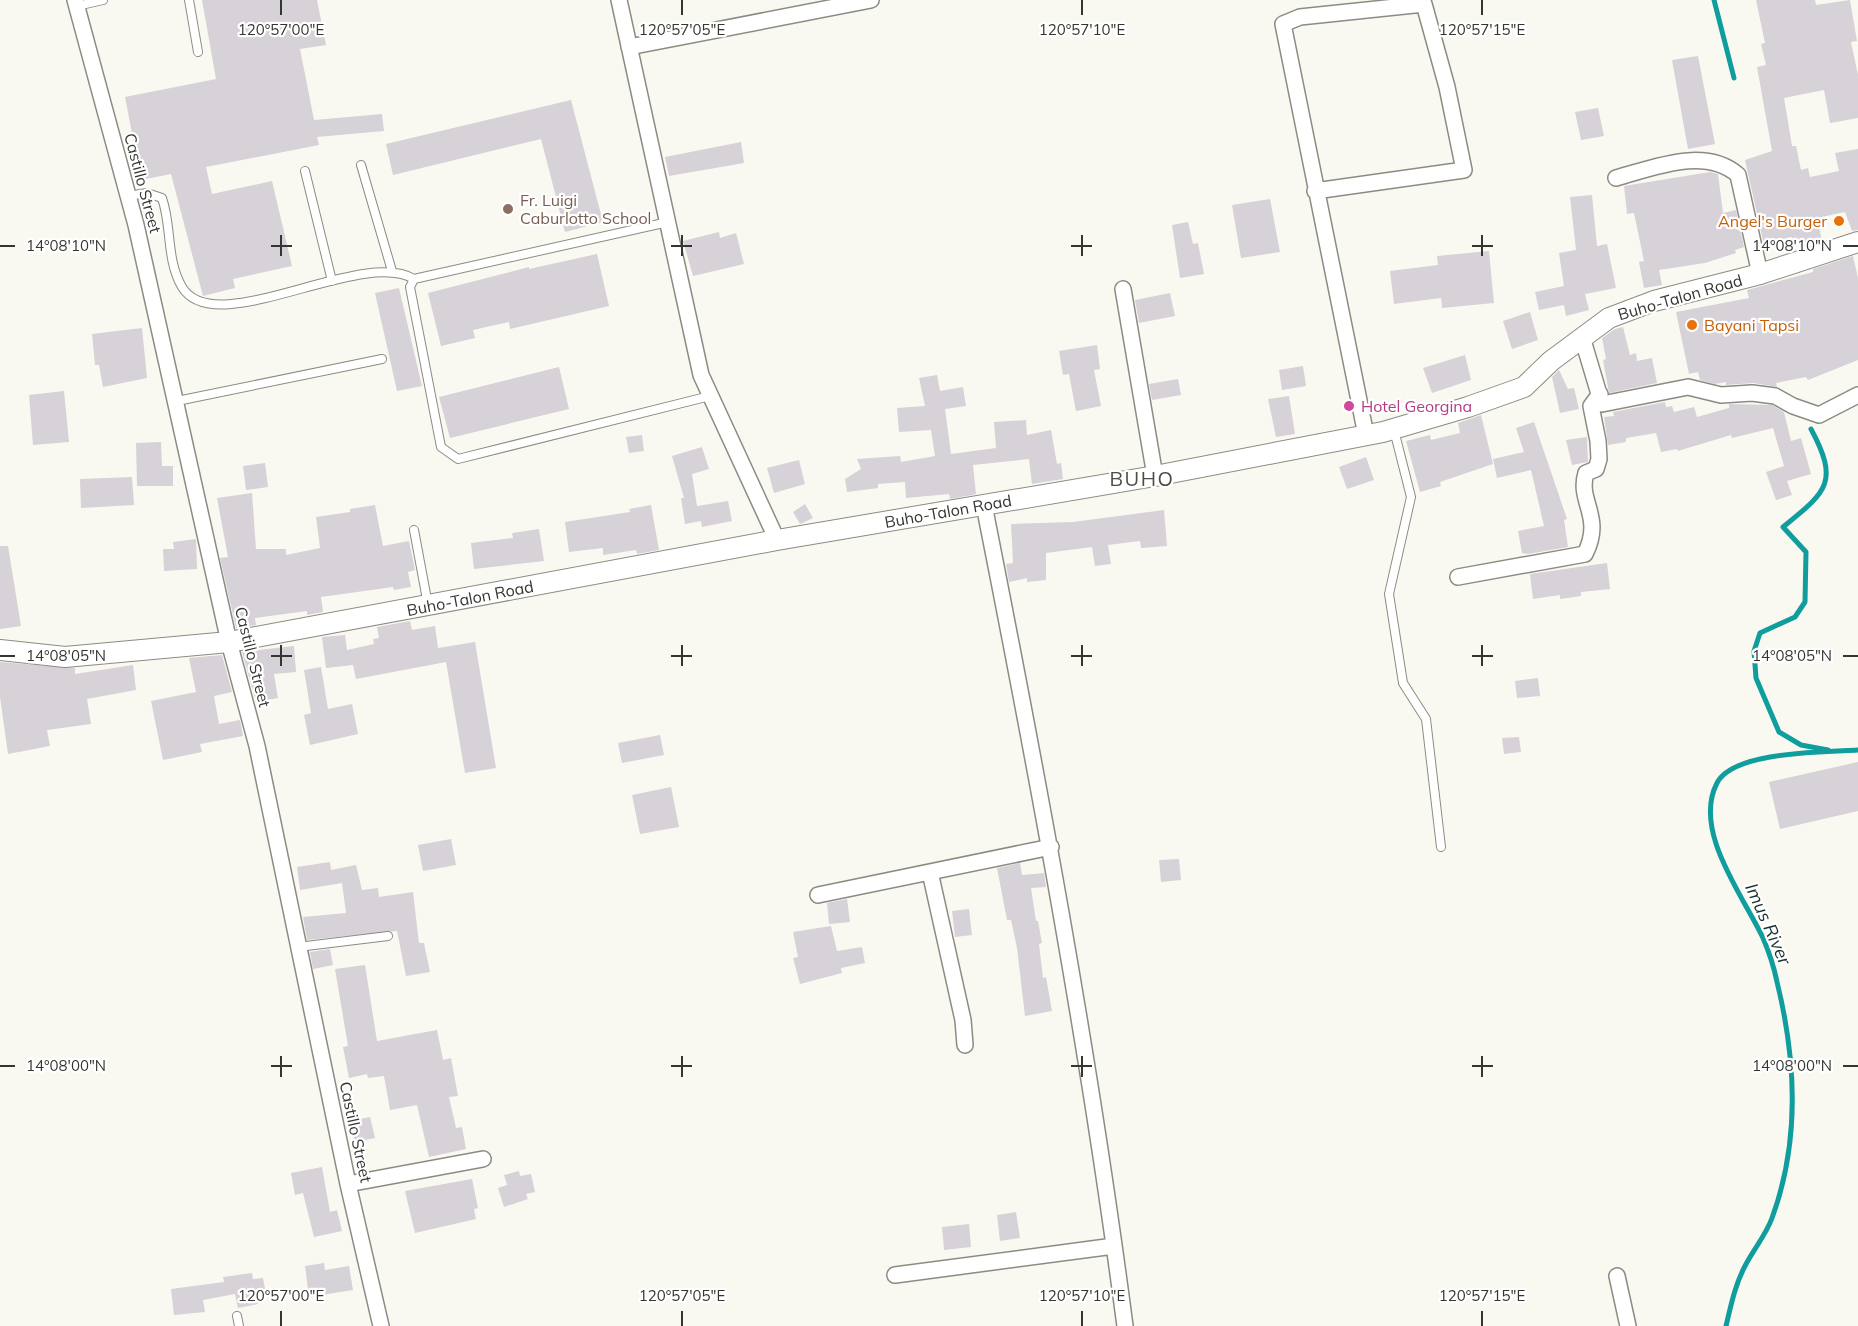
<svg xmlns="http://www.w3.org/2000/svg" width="1858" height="1326" font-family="Mulish,sans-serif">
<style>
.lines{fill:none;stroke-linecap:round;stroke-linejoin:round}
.stream{stroke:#109d9d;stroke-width:5}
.building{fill:#d7d1d8}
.service-casing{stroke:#8c8b83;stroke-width:10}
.minor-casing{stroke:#8c8b83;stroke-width:18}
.tertiary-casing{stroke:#8c8b83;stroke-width:22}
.service{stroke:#fff;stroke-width:8}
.minor{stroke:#fff;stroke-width:15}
.tertiary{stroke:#fff;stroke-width:20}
.ticks{fill:none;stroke:#353532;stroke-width:2}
.education-dot{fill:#8d6e63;stroke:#fff;stroke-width:2}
.food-dot{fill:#e8710a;stroke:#fff;stroke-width:2}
.hotel-dot{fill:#d1479c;stroke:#fff;stroke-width:2}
.labels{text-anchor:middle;stroke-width:4.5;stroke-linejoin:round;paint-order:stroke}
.street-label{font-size:16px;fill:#353532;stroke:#fff}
.education-label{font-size:16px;fill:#785e54;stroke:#fff;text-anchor:start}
.food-label{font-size:16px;fill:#c56008;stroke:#fff;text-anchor:end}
.hotel-label{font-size:16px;fill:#b23c85;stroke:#fff;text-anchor:start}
.water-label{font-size:18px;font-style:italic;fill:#152f2f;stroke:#fff}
.quarter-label{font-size:20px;letter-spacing:1.5px;fill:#4e4c46;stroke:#fff}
.ticks-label{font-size:15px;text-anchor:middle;fill:#353532;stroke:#fff;stroke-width:4.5;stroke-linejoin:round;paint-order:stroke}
</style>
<rect width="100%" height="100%" fill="#faf9f1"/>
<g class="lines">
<path class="stream" d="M1714 0 1734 78
M1811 429C1840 483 1826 492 1783 527L1806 552 1805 602 1795 617 1760 633 1754 651 1756 678 1779 732 1801 745 1828 750
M1726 1326C1731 1305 1735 1285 1745 1266 1753 1250 1766 1235 1772 1218 1800 1142 1796 1059 1777 982 1774 967 1769 952 1763 938 1744 897 1692 831 1717 783 1733 751 1825 752 1858 750"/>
</g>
<path class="building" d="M202 0H317L326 45 300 49 314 120 382 114 384 131 317 137 319 145 206 167 212 194 272 181 292 266 233 279 235 288 203 296 171 174 141 180 125 97 216 79Z
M1756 0H1815L1816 5 1850 0 1857 41 1851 42 1858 75V118L1830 123 1824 90 1784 98 1792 146H1796L1801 170 1808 168 1810 177 1839 171 1835 153 1858 149V230L1852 231 1845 212 1817 218 1822 241 1806 246 1804 241 1794 243 1792 237 1766 243 1763 241 1745 160 1772 151 1757 67 1766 65 1761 44 1765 43Z
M1698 56 1715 144 1688 149 1672 60Z
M571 100 603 222 565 232 541 139 393 175 386 144Z
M1598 108 1604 136 1581 140 1575 112Z
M741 142 744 163 669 176 665 157Z
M1710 172 1718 174 1723 213 1736 210 1744 247 1735 250 1736 253 1705 263 1659 270 1662 285 1644 288 1639 262 1644 261 1634 213 1627 214 1624 186Z
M1592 195 1597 246 1607 244 1616 288 1585 294 1589 310 1566 316 1564 305 1539 310 1535 292 1564 286 1559 253 1576 250 1570 197Z
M1270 199 1280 252 1241 258 1232 205Z
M1188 222 1193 244 1198 243 1204 274 1180 278 1172 225Z
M719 232 720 238 736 233 744 264 693 276 683 241Z
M1489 251 1494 303 1442 308 1441 298 1394 304 1390 271 1438 265 1437 256Z
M597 254 609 306 510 329 509 322 473 330 475 338 441 346 428 293 529 267V269Z
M1853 256 1858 278V360L1808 380 1806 377 1776 383 1777 387 1753 383 1726 385V382L1715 384 1700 380 1698 372 1689 374 1676 312 1749 298 1747 290 1813 272V269Z
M399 288 422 386 397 391 375 293Z
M1170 293 1175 316 1139 323 1135 300Z
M1530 312 1538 340 1512 349 1503 321Z
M1623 327 1630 355 1636 353 1637 361 1652 358 1657 383 1609 393 1603 360 1606 359 1602 338 1615 329Z
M142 328 147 378 103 387 99 365H95L92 334Z
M1097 345 1100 369 1094 370 1101 406 1076 411 1069 374 1063 375 1059 351Z
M1465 355 1471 380 1432 393 1423 368Z
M1303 366 1306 386 1282 390 1279 370Z
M559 367 569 409 450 438 439 397Z
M1559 370 1568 389 1574 388 1579 409 1560 413 1552 377Z
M937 375 940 391 963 387 966 406 945 409 951 454 996 448 994 422 1026 420 1027 435 1051 430 1057 464 1061 463 1063 479 1032 484 1029 459 973 465 976 494 972 495 950 499 949 494 906 498 905 482 878 484V488L847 492 845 479 861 469 857 459 900 456 901 462 935 456 931 430 899 432 897 408 925 406 919 378Z
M1178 379 1181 395 1152 400 1149 384Z
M64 391 69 442 33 445 29 395Z
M1289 396 1295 434 1276 437 1268 399Z
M1665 402 1666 407 1672 406 1674 412 1694 407 1697 417 1729 408V404L1772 405 1784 412 1791 441 1801 438 1811 474 1787 481 1792 495 1776 500 1766 472 1784 466 1773 428 1732 438 1731 435 1678 451 1677 449 1661 452 1656 433 1626 438V442L1608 445 1604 417 1614 416 1613 412Z
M1481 415 1493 464 1440 482 1441 486 1420 492 1406 441 1430 435 1431 440 1460 433 1458 423Z
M1534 422 1567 519 1564 520 1568 547 1528 554 1522 553 1518 531 1544 526 1531 470 1497 478 1493 459 1524 452 1516 428Z
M642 435 644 451 629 453 626 437Z
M1587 437 1588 462 1572 465 1566 440Z
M161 442 162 466H173V486H137L136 443Z
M702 447 709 469 692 474 697 506 728 501 732 521 702 527 701 521 685 524 681 498H684L672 456Z
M1366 457 1374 480 1347 489 1339 467Z
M799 460 805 484 774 493 767 468Z
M265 463 268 487 246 490 243 466Z
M132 477 134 505 81 508 80 479Z
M252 493 256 549H286V555L320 548 316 517 350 512V509L375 505 383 546 409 541 415 570 408 572 411 587 394 590 393 587 321 597 323 612 307 615V611L255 618 256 625 236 628 220 558 228 557 217 498Z
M805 504 813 518 800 524 793 512Z
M651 505 659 550 637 554 636 550 603 555V548L569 552 565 522 630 512 629 509Z
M1164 510 1167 546 1141 548 1140 541 1108 545 1111 564 1095 566 1092 547 1046 553V580L1027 582V578L1009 582 1006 564 1013 563 1011 524 1073 522Z
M539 529 544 561 474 569 471 543 513 538 512 533Z
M196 539 197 569 164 571 163 549H174L173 542Z
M0 546H8L21 626 0 629Z
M1607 563 1610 589 1581 592V596L1560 599V595L1533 599 1530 574Z
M410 621 412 630 435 626 438 648 475 642 496 768 465 773 446 662 356 679 353 665 326 668 322 637 345 635 347 650 374 644 373 639 379 638 377 627Z
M294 646 296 672 274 674 278 698 256 702 242 652Z
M222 655 232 692 214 696 219 724 240 720 243 736 200 744 202 752 163 760 151 701 196 692 189 658Z
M0 662 75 668V674L133 665 136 690 87 699 91 724 47 730 50 746 8 754 0 697Z
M321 667 328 709 352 704 358 734 310 745 304 715 311 713 304 670Z
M1538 678 1540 696 1517 698 1515 681Z
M660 735 664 755 622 763 618 743Z
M1519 737 1521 752 1504 754 1502 738Z
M1858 762V811L1780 829 1769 782Z
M671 787 679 827 640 834 632 795Z
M451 839 456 865 423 871 418 845Z
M1179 859 1181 880 1161 882 1159 860Z
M330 862 331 870 356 865 362 890 378 888 379 897 413 892 419 943H424L430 972 406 976 397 931 307 940 303 917 346 913 342 883 300 890 297 867Z
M1020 863 1022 875 1044 873 1046 887 1031 888 1036 921H1038L1042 943 1039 944 1043 978 1046 977 1052 1011 1025 1016 1017 948 1011 920H1007L997 868Z
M847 899 850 922 829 924 827 903Z
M969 909 972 935 955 937 952 911Z
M831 926 837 951 862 947 865 963 841 968 842 973 800 984 793 958 798 957 793 932Z
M330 949 333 965 313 969 310 952Z
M365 965 377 1041 437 1030 443 1060 451 1058 458 1096 449 1097 456 1128 462 1127 466 1149 429 1157 417 1105 390 1110 384 1076 368 1078 367 1074 349 1078 343 1047 348 1046 335 969Z
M370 1117 375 1138 355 1142 350 1121Z
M322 1167 330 1212 337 1210 342 1231 314 1237 303 1193 295 1195 291 1173Z
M519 1171 520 1176 531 1174 535 1192 526 1194 528 1199 504 1207 498 1188 507 1185 504 1175Z
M472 1179 478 1208 474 1209 476 1219 415 1233 405 1191Z
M1016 1212 1020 1238 1000 1241 997 1215Z
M969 1224 971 1247 944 1250 942 1227Z
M324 1263 325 1270 349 1266 353 1290 309 1297 305 1266Z
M252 1273 253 1279 263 1278 265 1289 255 1291 258 1304 238 1308 235 1294 203 1300 205 1312 174 1315 171 1289 224 1282 223 1277Z"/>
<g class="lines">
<defs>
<path id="service" d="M189 0 198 52
M77 6 103 0
M361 165 392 271
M305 171 332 281
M128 196 147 193 162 198C172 226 166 260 182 287 215 342 361 247 414 279
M668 222 414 279 410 287 441 447 458 459 710 396
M177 401 382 359
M1394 430 1411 497 1389 594 1403 683 1426 719 1441 847
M414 530 428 605
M298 947 388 936
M237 1316 239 1326"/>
<path id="minor" d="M75 0 136 225 229 642 257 746 348 1184 381 1326
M619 0 701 375 777 540
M629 47 871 0
M1616 178C1653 168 1705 146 1738 175L1760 274
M1315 191 1464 170 1447 87 1424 4 1300 17 1283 24 1366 435
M1123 289 1155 476
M1582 337 1602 404 1688 387 1721 395 1752 393 1775 396 1793 406 1819 415 1858 395
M984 505C1038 778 1089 1050 1125 1326
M1458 577 1585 554C1604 516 1577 502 1586 473L1596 469 1599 459 1598 441 1591 406 1600 394
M930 872 963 1020 965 1045
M818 895 1051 847
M348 1184 483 1159
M895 1275 1114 1246
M1617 1276 1628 1326"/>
<path id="tertiary" d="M0 650 65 657 229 642 777 540 1155 476 1383 432 1468 407 1524 387 1551 361 1609 318 1654 301 1760 274 1858 242"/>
</defs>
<use href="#service" class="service-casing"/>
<use href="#minor" class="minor-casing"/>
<use href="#tertiary" class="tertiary-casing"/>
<use href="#service" class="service"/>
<use href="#minor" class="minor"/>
<use href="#tertiary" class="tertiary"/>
</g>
<path class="ticks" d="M281 0V15M682 0V15M1082 0V15M1482 0V15M281 235V256M682 235V256M1082 235V256M1482 235V256M0 246H15M271 246H292M671 246H692M1071 246H1092M1472 246H1493M1843 246H1858M281 645V666M682 645V666M1082 645V666M1482 645V666M0 656H15M271 656H292M671 656H692M1071 656H1092M1472 656H1493M1843 656H1858M281 1056V1077M682 1056V1077M1082 1056V1077M1482 1056V1077M0 1066H15M271 1066H292M671 1066H692M1071 1066H1092M1472 1066H1493M1843 1066H1858M281 1311V1326M682 1311V1326M1082 1311V1326M1482 1311V1326"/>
<circle class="education-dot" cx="508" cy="209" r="6"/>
<g class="food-dot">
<circle cx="1839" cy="221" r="6"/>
<circle cx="1692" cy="325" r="6"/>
</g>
<circle class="hotel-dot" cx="1349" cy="406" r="6"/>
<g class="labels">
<g class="street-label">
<text transform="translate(143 183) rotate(75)" y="6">Castillo Street</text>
<text transform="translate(1680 297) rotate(-16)" y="6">Buho-Talon Road</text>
<text transform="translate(948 511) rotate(-10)" y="6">Buho-Talon Road</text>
<text transform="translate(470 598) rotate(-11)" y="6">Buho-Talon Road</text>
<text transform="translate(253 657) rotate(76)" y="6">Castillo Street</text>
<text transform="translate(356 1132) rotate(78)" y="6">Castillo Street</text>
</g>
<g class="education-label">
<text x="520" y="206">Fr. Luigi<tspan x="520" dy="18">Caburlotto School</tspan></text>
</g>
<g class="food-label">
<text x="1827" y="227">Angel's Burger</text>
<text x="1704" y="331" text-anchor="start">Bayani Tapsi</text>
</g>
<g class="hotel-label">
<text x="1361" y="412">Hotel Georgina</text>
</g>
<g class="water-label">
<text transform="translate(1768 924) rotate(66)" y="6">Imus River</text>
</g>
<g class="quarter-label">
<text x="1142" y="486">BUHO</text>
</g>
</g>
<g class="ticks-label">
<text x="281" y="35">120°57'00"E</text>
<text x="682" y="35">120°57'05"E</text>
<text x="1082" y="35">120°57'10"E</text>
<text x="1482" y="35">120°57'15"E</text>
<text x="66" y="251">14°08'10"N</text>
<text x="1792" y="251">14°08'10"N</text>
<text x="66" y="661">14°08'05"N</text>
<text x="1792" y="661">14°08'05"N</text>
<text x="66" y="1071">14°08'00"N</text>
<text x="1792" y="1071">14°08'00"N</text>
<text x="281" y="1301">120°57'00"E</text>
<text x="682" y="1301">120°57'05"E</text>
<text x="1082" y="1301">120°57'10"E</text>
<text x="1482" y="1301">120°57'15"E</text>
</g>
</svg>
